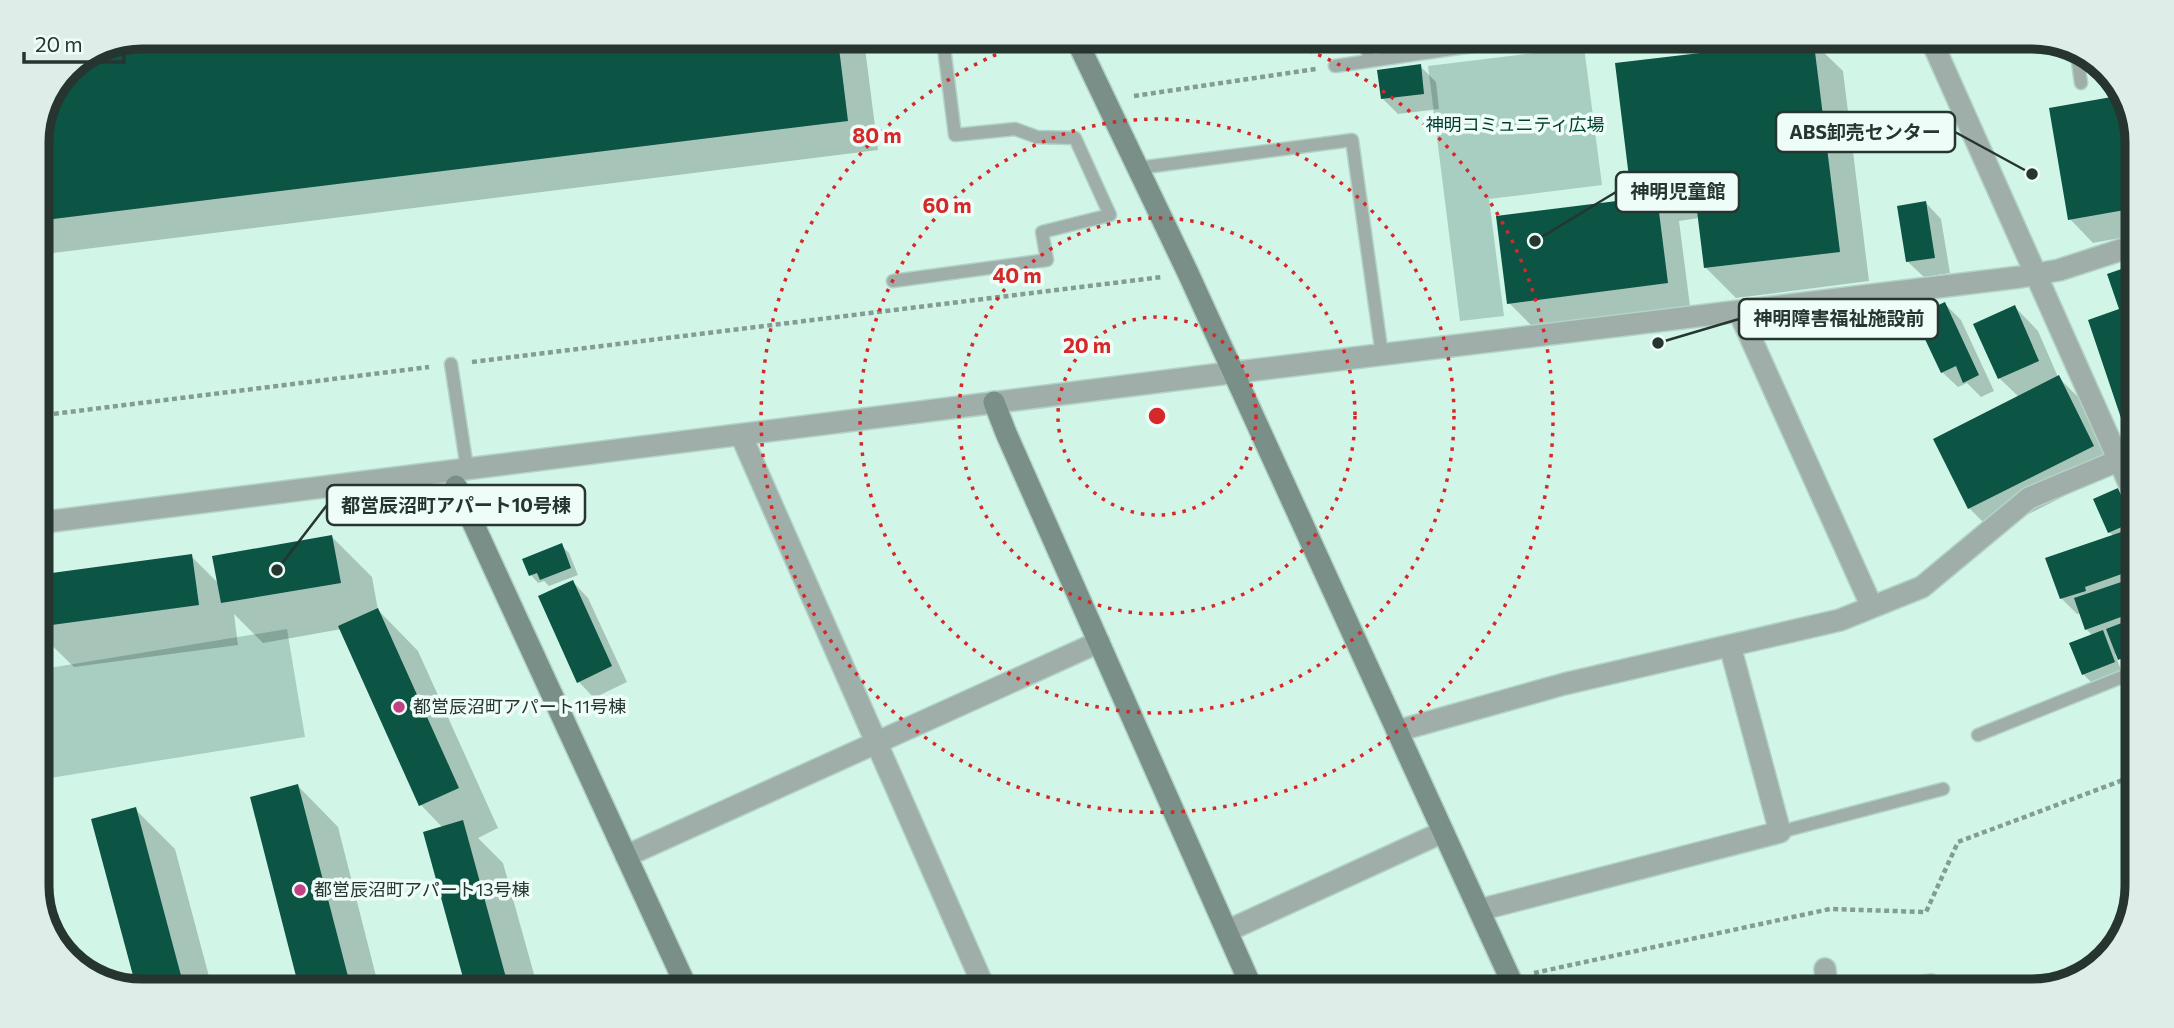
<svg xmlns="http://www.w3.org/2000/svg" width="2174" height="1028" font-family="Commissioner,'Noto Sans JP',sans-serif">
<style>
.green{fill:#a7cec1}
.shadow{fill:#0003}
.building{fill:#0c5443}
.lines{fill:none;stroke-linecap:round;stroke-linejoin:round}
.lane-casing{stroke:#b2d3c7;stroke-width:15}
.street-casing{stroke:#b2d3c7;stroke-width:24}
.secondary-casing{stroke:#b2d3c7;stroke-width:24}
.path{stroke:#839d93;stroke-width:4.5;stroke-dasharray:5 3.5;stroke-linecap:butt}
.lane{stroke:#9faea8;stroke-width:12}
.street{stroke:#9faea8;stroke-width:21}
.secondary{stroke:#798f87;stroke-width:21}
.ring{fill:none;stroke:#d62828;stroke-width:3.5;stroke-dasharray:3.5 7}
.poi-dot{fill:#c34085;stroke:#effdf8;stroke-width:2.5}
.labels{text-anchor:middle;stroke-width:7;stroke-linejoin:round;paint-order:stroke}
.park-label{font-size:18px;fill:#013d2f;stroke:#effdf8}
.poi-label{font-size:18px;fill:#273530;stroke:#effdf8;text-anchor:start}
.rim{fill:none;stroke:#273530;stroke-width:9}
.centre{fill:#d62828;stroke:#effdf8;stroke-width:3.5}
.ring-label{font-size:21px;text-anchor:middle;font-weight:bold;fill:#d62828;stroke:#effdf8;stroke-width:7;stroke-linejoin:round;paint-order:stroke}
.leader{fill:none;stroke:#273530;stroke-width:2.5}
.callout-dot{fill:#273530;stroke:#effdf8;stroke-width:2.5}
.callout{fill:#effdf8;stroke:#273530;stroke-width:2.5}
.callout-label{font-size:19px;text-anchor:middle;font-weight:bold;fill:#273530}
</style>
<rect width="100%" height="100%" fill="#d1f6e8"/>
<path class="green" d="M1584 47 1602 185 1489 199 1504 316 1460 321 1428 66Z
M287 629 305 737 50 778 37 699V670Z"/>
<path class="shadow" d="M142 37 864 40 878 150 37 255V136L68 67Z
M1791 44H1815L1843 71 1869 281 1736 298 1705 267 1699 218 1679 221 1690 306 1532 326 1509 303 1640 199 1633 193 1617 65Z
M1420 66 1436 82 1439 109 1398 114 1382 98Z
M2124 97 2137 136 2136 235 2093 243 2070 219 2051 110Z
M1926 203 1941 219 1950 273 1924 277 1908 262Z
M2136 266 2134 427 2131 428 2124 420 2118 312Z
M1945 304 1961 320 1994 391 1981 397 1967 383 1958 387 1942 372Z
M2015 307 2038 331 2058 377 2082 401 2116 470 1993 532 1969 508 2019 397 1999 378Z
M2118 490 2126 497 2133 515 2132 671 2115 654 2121 670 2091 682 2083 674 2093 636 2086 629 2081 613 2077 614 2061 598 2114 536 2109 532Z
M332 537 372 577 378 610 418 651 498 828 478 838 503 863 537 985H467L443 828 421 805 342 629 263 643 234 614 238 645 74 667 37 631V576L191 556 219 584Z
M561 545 569 553 578 575 549 586 544 581 538 583 531 575Z
M573 582 588 598 627 682 594 698 579 682Z
M298 786 338 827 378 984H300Z
M135 809 175 849 211 984 137 983 93 820Z"/>
<path class="building" d="M142 37 838 40 848 121 37 221V136L68 67Z
M1777 44H1814L1840 252 1704 268 1694 186 1631 194 1615 63Z
M1421 64 1424 94 1381 99 1377 70Z
M2123 95 2137 136 2136 208 2068 220 2049 108Z
M1657 196 1668 283 1507 304 1496 216Z
M1926 201 1935 258 1906 262 1897 206Z
M2136 264 2134 417 2122 421 2088 320 2119 309 2107 274Z
M1945 302 1979 375 1963 383 1956 366 1941 373 1914 316Z
M2015 305 2039 361 1998 379 1973 324Z
M2059 375 2094 446 1968 509 1933 439Z
M2118 488 2133 522 2108 533 2093 499Z
M2133 528V570L2085 587 2086 591 2060 599 2045 558Z
M332 535 341 583 221 603 212 556Z
M562 543 571 568 540 580 537 573 529 576 522 559Z
M192 554 199 605 37 627V575Z
M2133 578 2132 613 2085 630 2074 598Z
M573 580 612 666 577 683 538 596Z
M378 608 459 788 419 806 338 626Z
M2132 619V654L2118 660 2106 629Z
M2103 630 2115 662 2082 675 2069 643Z
M298 784 350 984H298L250 797Z
M136 807 183 983H135L91 819Z
M463 820 508 985H465L423 832Z"/>
<g class="lines">
<defs>
<path id="lane" d="M1366 42 1369 60
M2076 48 2081 83
M1335 66 1486 44 1516 43
M1138 168 1352 140 1382 355
M893 281 1047 260 1042 232 1110 215 1075 138 1037 137 1015 129 955 135 943 40
M451 364 467 468
M1978 735 2132 673
M1780 832 1943 789"/>
<path id="street" d="M1933 44 2133 492
M1739 312 1872 607
M741 435 984 987
M37 523 1205 376 2020 277 2059 270 2136 245
M1397 731 1564 684 1840 620 1922 587 2029 498 2134 454
M626 856 1099 642
M1479 910 1780 832 1730 646
M1227 931 1443 832
M1825 969 1827 990
M1895 991 1931 985 1933 991"/>
<path id="secondary" d="M1077 41 1188 273 1515 989
M994 402 1006 433 1252 988
M456 486 686 986"/>
</defs>
<use href="#lane" class="lane-casing"/>
<use href="#street" class="street-casing"/>
<use href="#secondary" class="secondary-casing"/>
<path class="path" d="M1134 96 1316 69
M472 362 1162 277
M37 416 429 367
M1534 973 1830 909 1926 912 1958 842 2131 777"/>
<use href="#lane" class="lane"/>
<use href="#street" class="street"/>
<use href="#secondary" class="secondary"/>
</g>
<g class="ring">
<circle cx="1157" cy="416" r="99"/>
<circle cx="1157" cy="416" r="198"/>
<circle cx="1157" cy="416" r="297"/>
<path d="M1289 43A396 396 0 1 1 1028 42"/>
</g>
<g class="poi-dot">
<circle cx="399" cy="707" r="7"/>
<circle cx="300" cy="890" r="7"/>
</g>
<g class="labels">
<g class="park-label">
<text x="1515" y="131">神明コミュニティ広場</text>
</g>
<g class="poi-label">
<text x="413" y="713">都営辰沼町アパート11号棟</text>
<text x="314" y="896">都営辰沼町アパート13号棟</text>
</g>
</g>
<path d="M0 0H2174V1028H0ZM142 49H2032A93 93 0 0 1 2125 142V886A93 93 0 0 1 2032 979H142A93 93 0 0 1 49 886V142A93 93 0 0 1 142 49Z" fill="#dfede8" fill-rule="evenodd"/>
<path class="rim" d="M142 49H2032A93 93 0 0 1 2125 142V886A93 93 0 0 1 2032 979H142A93 93 0 0 1 49 886V142A93 93 0 0 1 142 49Z"/>
<circle cx="1157" cy="416" r="10" class="centre"/>
<g class="ring-label">
<text x="877" y="143">80 m</text>
<text x="947" y="213">60 m</text>
<text x="1017" y="283">40 m</text>
<text x="1087" y="353">20 m</text>
</g>
<path class="leader" d="M2032 174L1955 132M1535 241L1616 192M1658 343L1739 319M277 570L327 505"/>
<g class="callout-dot">
<circle cx="2032" cy="174" r="7"/>
<circle cx="1535" cy="241" r="7"/>
<circle cx="1658" cy="343" r="7"/>
<circle cx="277" cy="570" r="7"/>
</g>
<g class="callout">
<rect x="1776" y="112" width="179" height="40" rx="7"/>
<rect x="1616" y="172" width="123" height="40" rx="7"/>
<rect x="1739" y="299" width="199" height="40" rx="7"/>
<rect x="327" y="485" width="258" height="40" rx="7"/>
</g>
<g class="callout-label">
<text x="1865" y="139">ABS卸売センター</text>
<text x="1678" y="198">神明児童館</text>
<text x="1839" y="325">神明障害福祉施設前</text>
<text x="456" y="512">都営辰沼町アパート10号棟</text>
</g>
<path d="M24 52v10h100v-10" fill="none" stroke="#273530" stroke-width="3.5"/>
<text x="35" y="52" font-size="21" fill="#273530" stroke="#effdf8" stroke-width="5" paint-order="stroke">20 m</text>
</svg>
